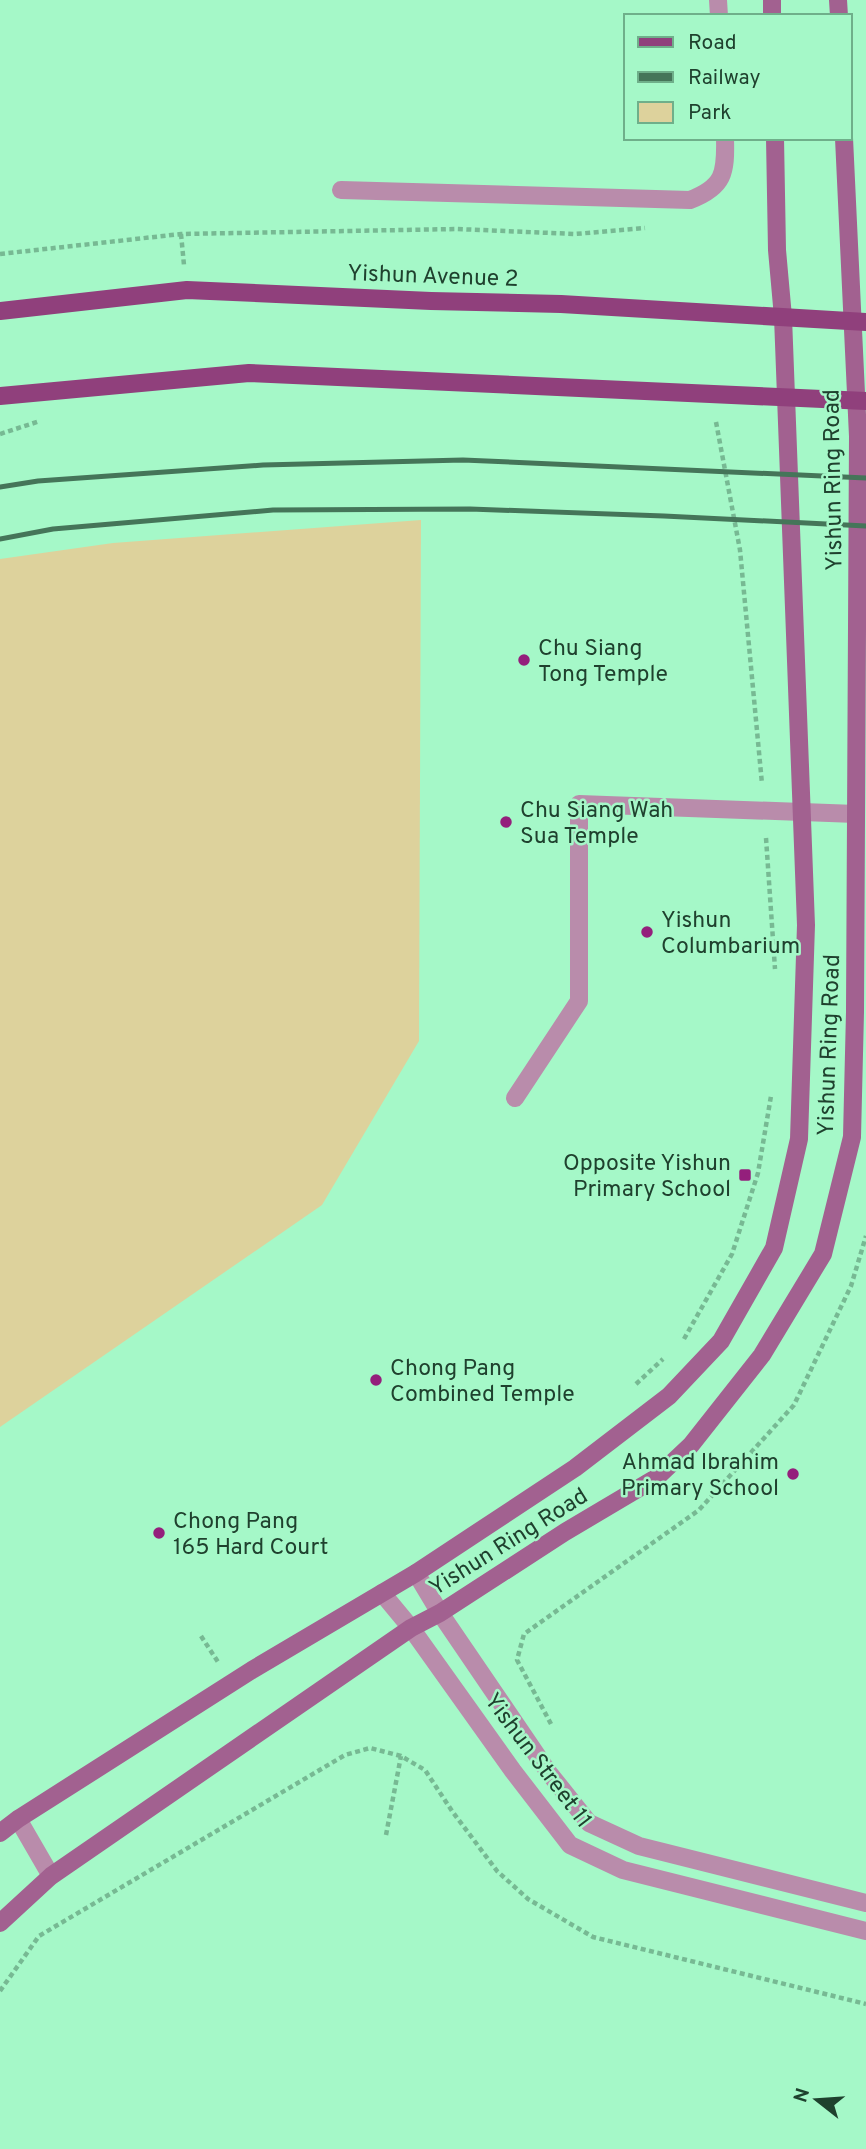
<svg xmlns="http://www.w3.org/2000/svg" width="866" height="2149" font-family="Overpass,sans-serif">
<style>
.green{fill:#ddd29c}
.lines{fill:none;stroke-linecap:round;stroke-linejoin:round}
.path{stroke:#77b993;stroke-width:4.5;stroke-dasharray:5 3.5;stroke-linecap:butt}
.service{stroke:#b98cab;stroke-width:18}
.minor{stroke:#b98cab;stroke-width:18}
.secondary{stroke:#a26190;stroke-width:18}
.primary{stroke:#90407c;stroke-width:18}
.rail{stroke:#457559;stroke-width:5}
.poi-dot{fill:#941f7c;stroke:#a5f8c8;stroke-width:2.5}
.labels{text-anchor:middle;stroke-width:5;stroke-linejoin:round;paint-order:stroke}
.street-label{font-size:23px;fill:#1f412e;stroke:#a5f8c8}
.poi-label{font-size:23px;fill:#1f412e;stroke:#a5f8c8;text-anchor:start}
</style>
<rect width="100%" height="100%" fill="#a5f8c8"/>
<path class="green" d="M421 520 419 1041 322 1205 0 1427V559L113 543Z"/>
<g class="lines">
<path class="path" d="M181 234 184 265
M0 254 181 234 457 229 575 234 645 228
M716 422 740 550 762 784
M0 434 40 421
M766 838 775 969
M684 1339 732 1254 758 1173 771 1096
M636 1384 663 1359
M201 1636 218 1662
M551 1724 517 1660 524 1634 699 1510 794 1405 851 1286 866 1236
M386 1835 401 1756
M0 1991 39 1936 345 1755 370 1748 401 1756 425 1770 452 1811 497 1871 528 1899 593 1937 866 2004"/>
<path class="service" d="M718 0 719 16
M341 190 690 200C724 187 726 173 725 138
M515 1098 579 1001V804L856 814
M18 1819 51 1876"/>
<path class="minor" d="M416 1573 440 1613 549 1773 589 1823 639 1846 866 1903
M382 1593 411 1628 513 1771 570 1845 623 1870 866 1931"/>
<path class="secondary" d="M772 0V16
M838 0 839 16
M0 1833 18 1819 252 1670 416 1573 575 1468 669 1396 721 1341 774 1248 799 1139 806 925 783 317 777 250 775 138
M0 1923 51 1876 411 1628 440 1613 565 1532 656 1478 691 1445 762 1355 823 1254 852 1137 855 1012 858 436 844 138"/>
<path class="primary" d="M0 311 187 290 431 301 561 304 866 322
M0 396 249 373 866 401"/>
<path class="rail" d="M0 487 38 481 263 465 463 460 866 478
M0 539 53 529 273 510 470 509 664 516 866 526"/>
</g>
<g class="poi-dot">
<circle cx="524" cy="660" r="7"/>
<circle cx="506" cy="822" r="7"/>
<circle cx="647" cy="932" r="7"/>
<rect x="738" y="1168" width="14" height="14" rx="3.5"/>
<circle cx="376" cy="1380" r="7"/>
<circle cx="793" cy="1474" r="7"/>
<circle cx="159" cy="1533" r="7"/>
</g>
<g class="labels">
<g class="street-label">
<text transform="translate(433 275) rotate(2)" y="8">Yishun Avenue 2</text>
<text transform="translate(832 480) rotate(-91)" y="8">Yishun Ring Road</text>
<text transform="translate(828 1045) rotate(-88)" y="8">Yishun Ring Road</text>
<text transform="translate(508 1541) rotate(-32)" y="8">Yishun Ring Road</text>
<text transform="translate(539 1760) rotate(53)" y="8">Yishun Street 11</text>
</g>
<g class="poi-label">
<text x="538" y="655">Chu Siang<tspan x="538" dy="26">Tong Temple</tspan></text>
<text x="520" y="817">Chu Siang Wah<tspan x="520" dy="26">Sua Temple</tspan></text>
<text x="661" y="927">Yishun<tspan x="661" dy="26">Columbarium</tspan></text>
<text x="731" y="1170" text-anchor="end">Opposite Yishun<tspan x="731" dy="26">Primary School</tspan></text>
<text x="390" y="1375">Chong Pang<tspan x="390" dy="26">Combined Temple</tspan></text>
<text x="779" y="1469" text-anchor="end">Ahmad Ibrahim<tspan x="779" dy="26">Primary School</tspan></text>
<text x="173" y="1528">Chong Pang<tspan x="173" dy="26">165 Hard Court</tspan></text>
</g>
</g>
<rect x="624" y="14" width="228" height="126" fill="#a5f8c8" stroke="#6faf8a" stroke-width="2"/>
<rect x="638" y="37" width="35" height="10" fill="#90407c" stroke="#6faf8a" stroke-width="2"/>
<text x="688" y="49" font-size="21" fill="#1f412e">Road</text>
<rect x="638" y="72" width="35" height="10" fill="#457559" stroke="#6faf8a" stroke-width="2"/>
<text x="688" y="84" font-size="21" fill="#1f412e">Railway</text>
<rect x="638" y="102" width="35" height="21" fill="#ddd29c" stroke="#6faf8a" stroke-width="2"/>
<text x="688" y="119" font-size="21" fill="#1f412e">Park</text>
<g transform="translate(817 2100) rotate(287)" stroke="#a5f8c8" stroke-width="5" paint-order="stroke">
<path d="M0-5L12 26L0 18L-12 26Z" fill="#1f412e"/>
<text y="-10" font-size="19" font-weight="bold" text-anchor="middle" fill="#1f412e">N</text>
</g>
</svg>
